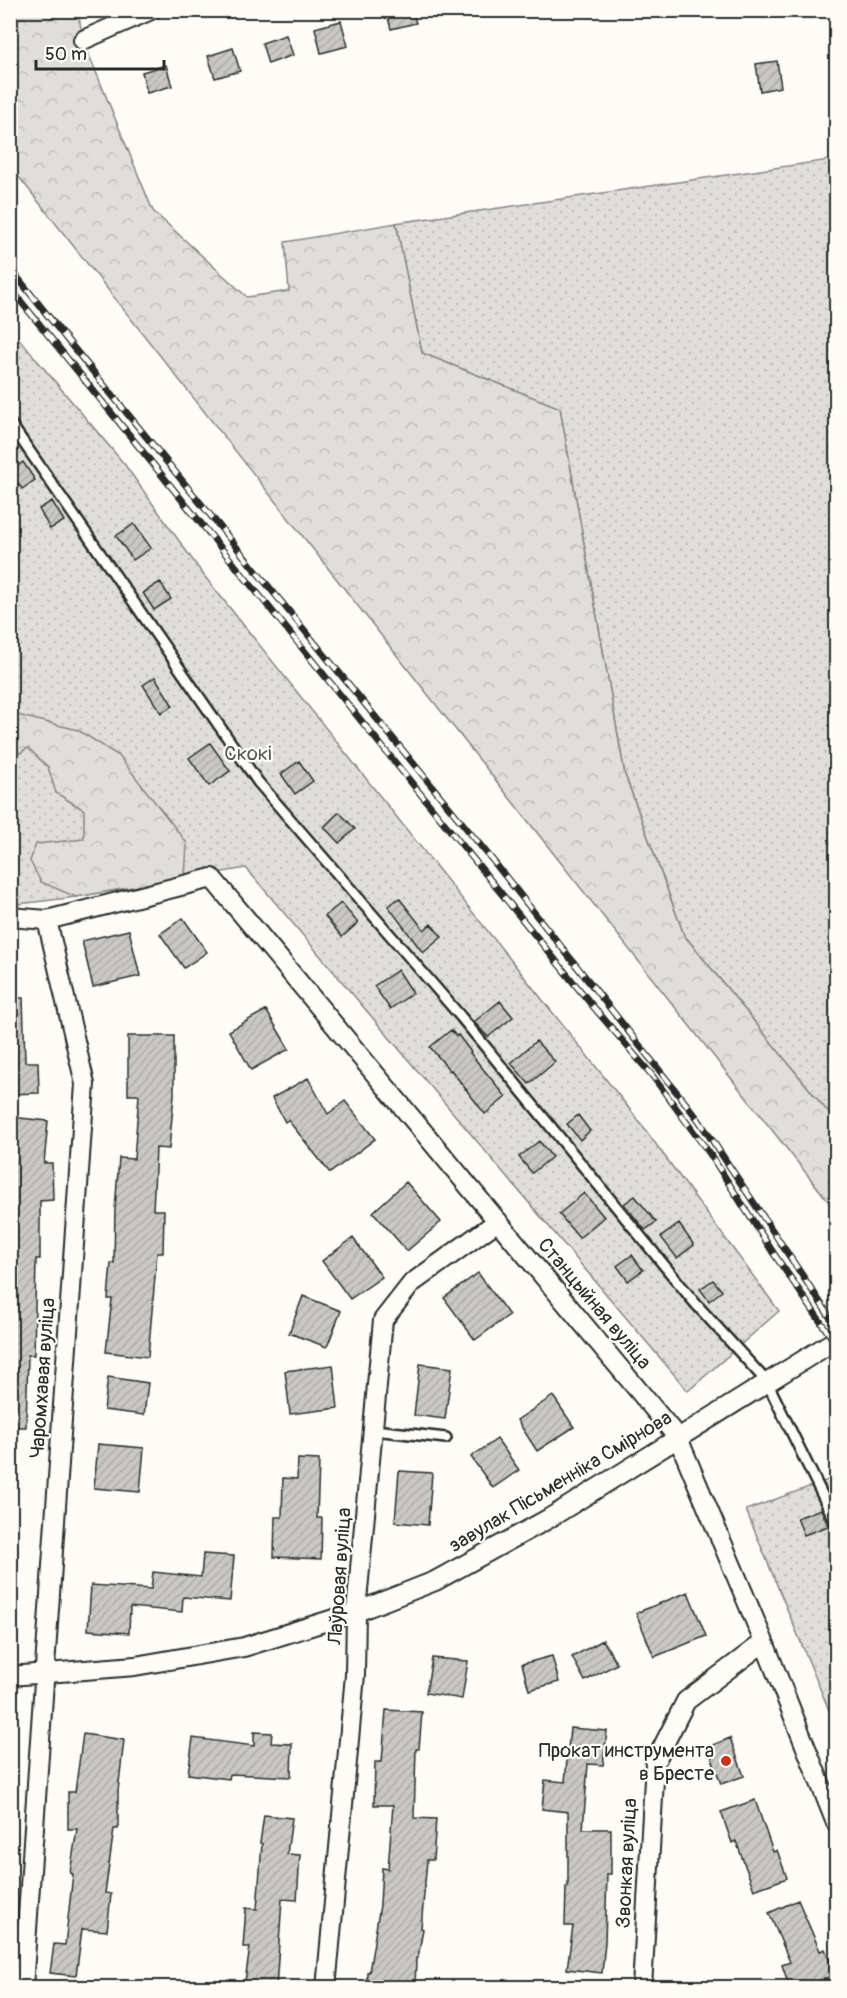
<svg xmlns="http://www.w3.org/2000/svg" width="847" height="1998" font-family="Pangolin,sans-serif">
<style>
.grass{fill:url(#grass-dots);stroke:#858482;stroke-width:1.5}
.forest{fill:url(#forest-crowns);stroke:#858482;stroke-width:1.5}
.building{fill:url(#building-hatch);stroke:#2b2b2b;stroke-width:1.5}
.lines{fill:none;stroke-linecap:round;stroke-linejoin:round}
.service-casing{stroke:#2b2b2b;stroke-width:14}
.minor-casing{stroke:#2b2b2b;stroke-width:22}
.service{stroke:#fdfcf7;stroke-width:9}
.minor{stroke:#fdfcf7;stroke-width:18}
.rail-casing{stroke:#2b2b2b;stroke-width:7}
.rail{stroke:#fdfcf7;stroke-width:4.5;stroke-dasharray:14;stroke-linecap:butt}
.poi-dot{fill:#c8321e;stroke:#fdfcf7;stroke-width:2}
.labels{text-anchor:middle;stroke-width:4.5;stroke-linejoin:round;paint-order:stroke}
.park-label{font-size:20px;fill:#585857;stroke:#fdfcf7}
.street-label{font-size:20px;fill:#2b2b2b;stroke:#fdfcf7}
.poi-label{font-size:20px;fill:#2b2b2b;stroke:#fdfcf7;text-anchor:end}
</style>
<defs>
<pattern id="grass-dots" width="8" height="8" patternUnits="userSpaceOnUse" patternTransform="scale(1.5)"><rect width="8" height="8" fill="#dfdeda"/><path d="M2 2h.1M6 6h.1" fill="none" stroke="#c0bfbb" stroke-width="1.8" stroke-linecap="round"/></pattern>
<pattern id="forest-crowns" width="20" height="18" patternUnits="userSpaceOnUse" patternTransform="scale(1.5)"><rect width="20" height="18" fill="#dfdeda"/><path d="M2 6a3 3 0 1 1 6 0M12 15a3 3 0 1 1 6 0" fill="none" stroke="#c0bfbb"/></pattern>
<pattern id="building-hatch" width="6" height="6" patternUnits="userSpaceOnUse" patternTransform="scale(1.5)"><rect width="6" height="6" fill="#c9c8c4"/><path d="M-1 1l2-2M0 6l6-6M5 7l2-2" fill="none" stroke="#adaca9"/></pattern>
</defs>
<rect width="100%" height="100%" fill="#fdfcf7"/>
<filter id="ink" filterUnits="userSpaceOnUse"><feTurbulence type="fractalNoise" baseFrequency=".0167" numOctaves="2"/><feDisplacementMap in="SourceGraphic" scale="12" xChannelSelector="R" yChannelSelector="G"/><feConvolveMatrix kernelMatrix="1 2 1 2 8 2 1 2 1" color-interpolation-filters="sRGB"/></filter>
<g filter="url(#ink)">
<path class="grass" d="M836 159V1122L684 935 625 775 560 408 422 353 396 223Z
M10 328 125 465 202 573 632 1112 779 1311 688 1391 246 868 76 897 11 905Z
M836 1477V1727L746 1510Z"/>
<path class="forest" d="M22 11H78L83 40 153 211 247 297 289 291 285 242 396 223 422 353 560 408 625 775 684 935 836 1122V1211L11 167V15Z
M13 714 78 730 119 756 187 843 185 878 76 897 41 882 30 861 36 844 84 839V810L56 793 48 767 28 748 11 758V715Z"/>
<path class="building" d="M386 10H412L416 23 391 29Z
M341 21 348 46 321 53 315 28Z
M286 35 293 55 268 64 262 43Z
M233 48 240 71 215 78 208 56Z
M777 61 781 87 760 91 756 64Z
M166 65 172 86 147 93 142 72Z
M23 462 35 480 22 489 10 471Z
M52 501 64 521 50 529 39 509Z
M134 524 151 548 133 560 116 536Z
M160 582 171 599 154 610 143 593Z
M155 677 173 706 161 713 143 685Z
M210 743 230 771 209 786 189 758Z
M299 761 313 781 295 794 281 774Z
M339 812 355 829 339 843 324 827Z
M399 898 424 930 431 924 442 937 423 953 388 906Z
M341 903 358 923 342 937 325 916Z
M183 918 207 952 184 968 160 934Z
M129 930 140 976 93 987 82 941Z
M398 970 413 993 390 1009 374 986Z
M10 998H23L25 1062H38L39 1093 10 1094Z
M500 1001 513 1017 488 1037 474 1022Z
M266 1010 289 1049 251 1070 229 1031Z
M451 1030 456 1036 458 1035 471 1052 470 1053 506 1097 485 1114 451 1070 450 1071 430 1047Z
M128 1036H174V1095L169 1149 156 1148 153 1210H164L163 1253H157L148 1357 106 1352 112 1299H108L111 1263H114L115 1209 119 1158 134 1159 139 1095H128Z
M536 1041 555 1062 529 1084 511 1063Z
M308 1078 328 1114 345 1101 375 1139 330 1173 288 1120 285 1122 272 1098Z
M578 1115 590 1131 580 1140 567 1124Z
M10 1117 48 1121 44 1163H52L53 1200 40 1201V1259H36L34 1355H28L26 1427H10Z
M539 1141 552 1157 532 1173 519 1157Z
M406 1182 441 1222 407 1251 373 1212Z
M584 1193 604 1217 579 1238 559 1214Z
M635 1196 656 1222 645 1230 624 1204Z
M679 1224 694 1245 677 1258 661 1237Z
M353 1238 382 1277 350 1299 322 1261Z
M632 1255 643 1270 628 1281 617 1266Z
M478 1273 509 1315 475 1340 444 1298Z
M713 1280 722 1291 709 1301 700 1289Z
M303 1296 341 1311 327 1347 289 1333Z
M420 1364 452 1368 445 1419 414 1415Z
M333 1365 338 1408 290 1414 285 1371Z
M108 1377 148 1383 144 1415 104 1410Z
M553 1396 574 1427 537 1451 517 1420Z
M497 1439 519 1470 493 1488 471 1457Z
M98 1444 144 1448 140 1492 94 1488Z
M298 1459 319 1460 317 1518H322L321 1559 274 1557 275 1517H282L283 1478 297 1479Z
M399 1471 432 1473 428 1525 395 1522Z
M821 1509 828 1526 804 1535 797 1518Z
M203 1554 234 1556 230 1601 183 1597 182 1612 130 1607 129 1633 88 1630 91 1585 151 1589 153 1572 201 1577Z
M688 1592 706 1636 654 1657 636 1613Z
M603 1640 617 1664 585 1681 572 1657Z
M552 1656 559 1682 529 1690 522 1664Z
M432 1658 468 1661 462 1699 426 1693Z
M386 1710 422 1712 419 1749H416L414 1818 436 1819 433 1860H427L421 1928 423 1929 418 1958H416L415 1988H366L367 1972H369L380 1905 382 1868 388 1869 393 1805H374L375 1762H382Z
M570 1728 607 1731 603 1765 588 1764 583 1829H611V1874H607L605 1942 602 1973 567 1969 573 1926H565L566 1887H568V1812L542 1809 545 1780 565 1782Z
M254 1732 272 1733 271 1743 292 1744 291 1777 230 1774 229 1779 188 1774 193 1738 254 1746Z
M83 1734 124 1740 118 1791V1829H114L105 1893 111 1894 107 1931 82 1929 76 1976 50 1973 54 1944 65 1945 73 1874 70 1873 77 1829H68V1792H75Z
M730 1738 744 1776 721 1784 708 1747Z
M755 1800 773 1852 777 1850 787 1878 754 1890 736 1841 732 1843 721 1812Z
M264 1815 292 1818 287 1854 300 1855 297 1900 282 1899 276 1988H244L250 1947H243L246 1908 257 1909 262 1844 260 1843Z
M798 1900 820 1951 825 1949 835 1975 801 1988H790L782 1965 790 1962 769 1913Z"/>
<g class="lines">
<defs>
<path id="service" d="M10 423 258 782 461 1017 695 1303 767 1382 836 1523
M374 1430 446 1438"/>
<path id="minor" d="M83 40 151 10
M10 917 47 920 212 878 678 1438 764 1642 836 1823
M10 1676 135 1666 244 1647 356 1612 435 1581 548 1519 834 1341
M23 1988 85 1084 47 920
M326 1988 355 1675 356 1612 383 1320 412 1283 498 1221
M642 1988 655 1762 686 1701 764 1642"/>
</defs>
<use href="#service" class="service-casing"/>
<use href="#minor" class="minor-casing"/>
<use href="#service" class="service"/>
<use href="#minor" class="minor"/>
<defs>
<path id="rail" d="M10 268 72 346 494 862 698 1119 836 1326
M10 288 591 1004 651 1074 710 1154 774 1254 836 1344"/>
</defs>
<use href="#rail" class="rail-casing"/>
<use href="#rail" class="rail"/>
</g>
</g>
<circle class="poi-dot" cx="726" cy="1761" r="6"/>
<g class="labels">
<g class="park-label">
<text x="248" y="760">Скокі</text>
</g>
<g class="street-label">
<text transform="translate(595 1303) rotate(50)" y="7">Станцыйная вуліца</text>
<text transform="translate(42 1378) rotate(-86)" y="7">Чаромхавая вуліца</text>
<text transform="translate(560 1481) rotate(-31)" y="7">завулак Пісьменніка Смірнова</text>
<text transform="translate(339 1576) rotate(-86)" y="7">Лаўровая вуліца</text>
<text transform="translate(626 1863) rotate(-87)" y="7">Звонкая вуліца</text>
</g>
<g class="poi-label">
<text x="714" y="1757">Прокат инструмента<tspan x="714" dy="23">в Бресте</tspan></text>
</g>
</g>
<rect width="847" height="1998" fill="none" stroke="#fdfcf7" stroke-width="36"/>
<rect x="18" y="18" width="811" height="1962" fill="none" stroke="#2b2b2b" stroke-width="2" filter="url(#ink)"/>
<path d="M36 60v9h128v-9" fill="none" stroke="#2b2b2b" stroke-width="3"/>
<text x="45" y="60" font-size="18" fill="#2b2b2b" stroke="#fdfcf7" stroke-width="4.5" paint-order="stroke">50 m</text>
</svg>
